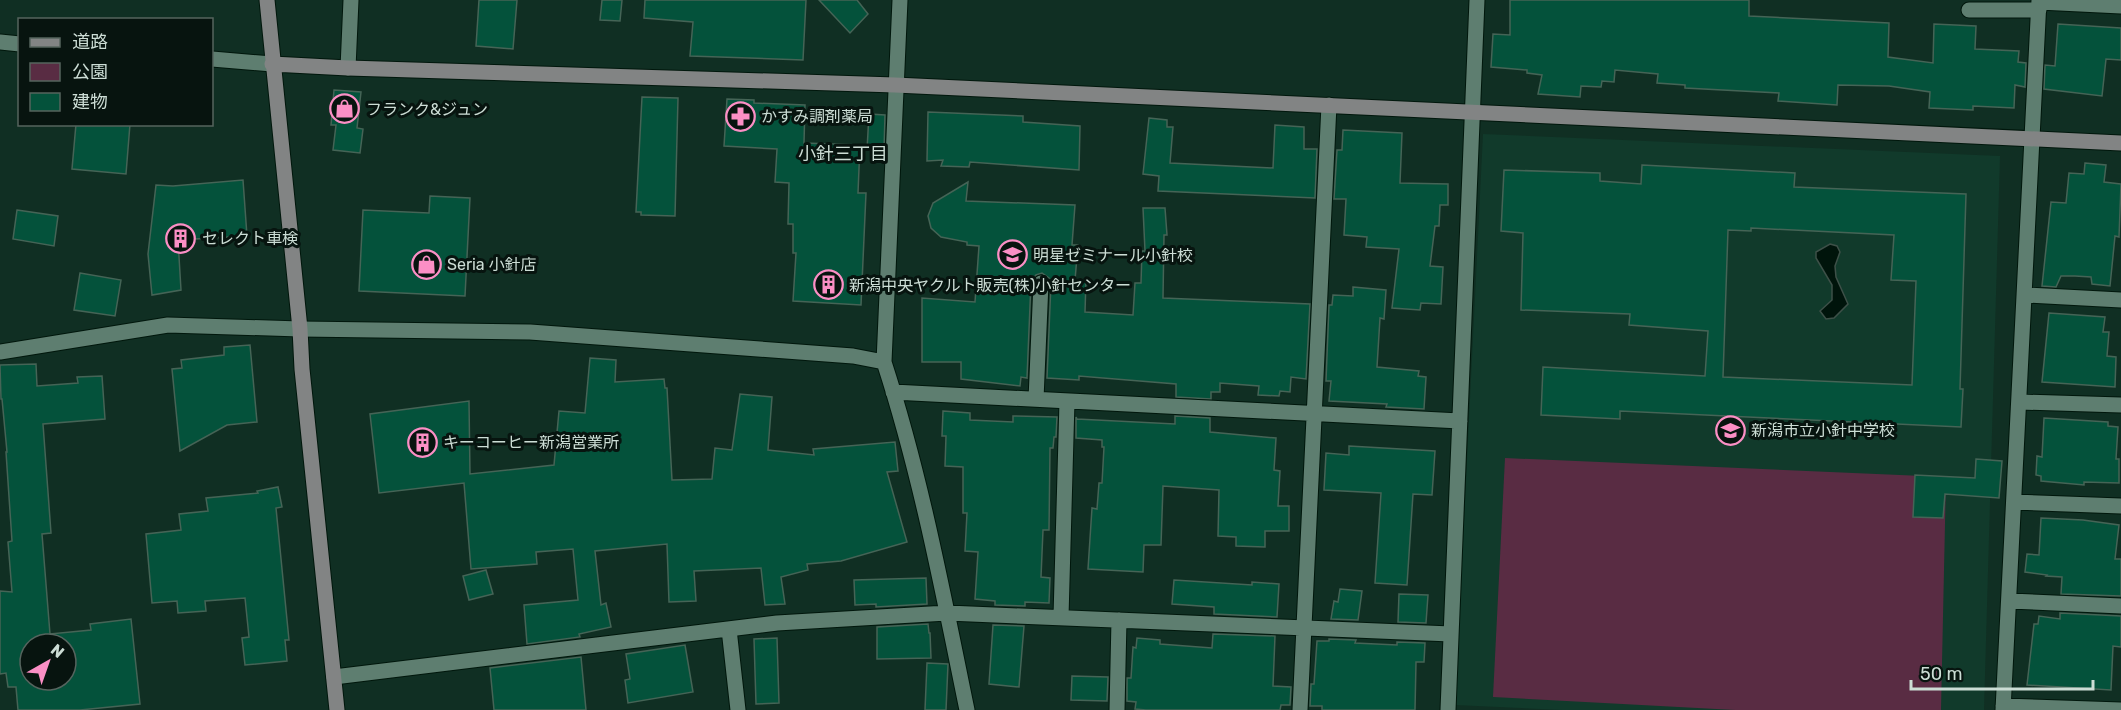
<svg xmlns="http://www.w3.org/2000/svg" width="2121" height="710" font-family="Rubik,'Noto Sans JP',sans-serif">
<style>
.built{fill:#113a2b}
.green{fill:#592c43}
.water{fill:#00140b;stroke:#3d5048;stroke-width:1.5}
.building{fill:#04523b;stroke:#456456;stroke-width:1.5;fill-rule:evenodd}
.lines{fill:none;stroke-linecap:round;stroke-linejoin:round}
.street-casing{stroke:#00170c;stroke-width:17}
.secondary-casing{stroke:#00170c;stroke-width:17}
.street{stroke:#5e7e70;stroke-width:15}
.secondary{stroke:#828484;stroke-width:15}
.labels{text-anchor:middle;stroke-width:6;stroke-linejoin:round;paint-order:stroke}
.poi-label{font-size:16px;fill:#ccddd5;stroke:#07140f;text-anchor:start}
.neighbourhood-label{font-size:18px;fill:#ccddd5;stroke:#07140f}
</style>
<rect width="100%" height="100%" fill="#102f23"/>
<path class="built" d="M1483 134 2000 156 1984 710H1562L1455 705Z"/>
<path class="green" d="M1505 458 1946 477 1941 710H1735L1493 697Z"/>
<path class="water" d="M1830 244 1837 246 1840 252 1835 266 1836 277 1848 304 1834 318 1826 319 1820 311 1832 300V285L1816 258V252Z"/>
<path class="building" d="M479 0H517L513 49 476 46Z
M602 0H622L620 21 600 20Z
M645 0H806L803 60 690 56 693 22 644 18Z
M819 0H857L868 14 850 33Z
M1510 0H1749V16L1889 23 1888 57 1933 63 1934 24 1976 26 1975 49 2019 51 2018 62 2026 63 2025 87 2015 85 2014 108 1973 106V110L1929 108 1930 92 1889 86 1838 85 1837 105 1778 101 1779 93 1685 88V85L1657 83 1658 74 1615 70 1614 82 1602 81 1601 87 1581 86 1580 97 1538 94 1542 75 1527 73V70L1491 67 1493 34 1510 35Z
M2058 24 2121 28V60L2106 59 2102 96 2044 89 2045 65 2055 66Z
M334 90 361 92 357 128 363 129 360 153 333 150 336 125H331Z
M642 97 678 98 675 216 641 215V212H636Z
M727 99 754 100V103L805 105 804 143 860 145 858 193H866L861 305 793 301 796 253H793V224H788L789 183 775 182 777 149 724 146Z
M928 112 1023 116V122L1080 126 1079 170 970 162 969 167 941 166 943 160 927 161Z
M869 114 885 115 884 150H867Z
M1149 118 1167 120V127H1173L1170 163 1273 168 1275 125 1304 127V149H1317L1315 198 1158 191 1159 176 1143 174Z
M76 124H130L126 174 72 169Z
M1343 130 1402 133 1400 183 1448 184V205H1440L1439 226H1435L1430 266 1443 267 1441 304 1421 303 1420 310 1392 308 1399 249 1366 247 1367 237 1344 235 1346 199H1334L1337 150H1342Z
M2085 163 2106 165 2104 182 2121 184 2119 237 2115 236 2110 286 2092 284 2091 277 2075 276H2061L2056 287 2042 286 2051 202 2066 203 2069 173 2084 174Z
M1642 165 1795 173 1794 187 1966 194 1960 389H1963L1961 427 1620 411V419L1541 415 1543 367 1705 376 1708 331 1629 325 1630 314 1521 310 1523 233 1501 231 1504 170 1600 173V181L1641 184ZM1751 228 1894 235 1891 280 1916 281 1912 385 1723 377 1728 230 1751 231Z
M243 180 247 236 178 240 181 290 152 295 148 254 156 185 173 186Z
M968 182 966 201 1075 205 1072 245H1078L1075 280H1086L1085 312 1133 315 1135 283H1141L1142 251H1145L1143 208H1165L1167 235H1164L1163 298 1310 304 1306 379 1291 377 1290 392 1280 391 1279 396 1258 395 1259 386 1220 383V392H1211V399L1176 397V384L1079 376V380L1047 378 1051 283 1049 278 1042 273 1036 275 1031 282 1027 378 1021 377 1020 386 961 379V362H922V298L975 302 979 246 967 245V242L941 237 931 228 928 216 933 203Z
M430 196 470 198 465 296 359 291 363 210 429 213Z
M17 210 58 216 54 246 13 239Z
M80 273 121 280 115 316 74 310Z
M1353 287 1386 290 1384 319 1380 318 1377 367 1419 371 1418 376 1426 377 1424 409 1386 407 1387 404 1329 401 1331 381H1326L1329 305H1332L1333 295 1353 296Z
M2049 313 2105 317 2103 332H2109L2107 356 2116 357 2115 387 2042 382Z
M250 345 257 422 227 425 180 451 172 369 182 368 181 360 224 355V347Z
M590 358 616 360 615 382 664 379 665 388H667L672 480 712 479 715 448 732 450 740 394 772 397 768 450 814 455 813 449 895 442 898 471 887 472 907 542 841 561 807 564 808 570 781 577 785 604 765 605 761 568 694 571 696 601 669 602 667 544 595 551 601 605 606 603 611 627 579 634 580 637 527 644 524 605 578 600 573 549 536 552 537 564 471 569 464 483 379 493 370 414 469 401 470 474 554 465 559 411 585 413Z
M36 364 37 386 78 383 77 377 102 376 105 419 43 424 51 533 42 534 50 634 91 630 90 624 131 619 140 704 80 710H18L16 687H8L6 673 0 674V591L12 592 8 542 12 541 6 452H7L2 399H1L0 365ZM30 644H66V680H30Z
M943 411 970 413V420L1013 422V416L1057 417 1056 437H1054L1053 448H1050L1049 530H1043L1041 577 1050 578 1049 603 1025 602V606L995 605V601L975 599 978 552 965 551 967 513H963V467L945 466 946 436H942Z
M1175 416 1210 418V432L1276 438 1274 470 1280 471 1278 506H1289V531H1265V547L1236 546V537L1218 536 1219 490 1163 486 1161 545H1144L1143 572 1088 569 1092 508 1097 509 1099 483H1102L1104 447H1102V440L1076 438V417L1077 419 1175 424Z
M2044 418 2108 422V426L2118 427 2116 459H2119V483L2084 482V485L2041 481V476L2036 475 2037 456 2042 457Z
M1349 446 1435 451 1432 495 1413 494 1407 585 1375 583 1381 493 1324 490 1326 453 1349 455Z
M1976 459 2002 461 1999 498 1945 494 1943 518 1913 517 1915 475 1975 478Z
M278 487 282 507 276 508 289 640H285L287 661 245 665 242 638 249 637 245 598 205 601 206 611 178 613 177 601 152 603 146 534 181 530 179 514 208 511 206 498 258 493 257 491Z
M2041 518 2083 520 2119 525 2115 559H2121V596L2061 594 2062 577 2046 576 2047 575 2025 572 2027 554 2039 555Z
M486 570 493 594 469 600 463 576Z
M926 578 927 604 876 607V604L855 605 854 580Z
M1174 580 1252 585V582L1279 584 1277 617 1214 614V607L1172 604Z
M1340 589 1362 591 1358 620 1331 619 1334 601 1338 602Z
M1399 594 1428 595 1426 623 1398 622Z
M2060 613 2121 616V647L2113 646 2111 690 2027 685 2034 624H2038L2039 616 2060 619Z
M928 624 929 633H930L931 658 877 659V627Z
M993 625 1024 626 1019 687 989 684Z
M1213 634 1275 636 1273 686 1291 687 1290 705H1281L1280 710H1146L1135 709 1136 702 1127 701V678H1131L1133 647 1136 648 1137 638 1160 640V644L1212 648Z
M777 638 779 703 756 704 754 639Z
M1329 639 1356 640 1355 643 1397 645V642L1425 643 1424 662H1416L1415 710H1322V706H1310L1311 684H1314L1317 641H1329Z
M685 645 693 692 628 703 625 680 630 679 626 654Z
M581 657 586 710H494L490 668Z
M927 663 948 664 946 710H925Z
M1072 676 1108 677 1107 701 1071 700Z"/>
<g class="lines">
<defs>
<path id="street" d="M900 0 884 362C921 476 943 593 967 710
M2039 2 2121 6
M1969 10H2039
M0 42 20 44
M212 59 272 64
M348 68 351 0
M2026 295 2121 300
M0 352 168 325 300 329 530 332 853 356 884 362
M893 392 1460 421
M1036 399 1041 283
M2020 402 2121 405
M2014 502 2121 506
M2009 601 2121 606
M1061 617 1067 401
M729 629 738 710
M334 677 777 623 947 613 1451 634
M2003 706 2121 710
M1117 710 1119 620
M1300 710 1329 105
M1448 710 1477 0
M2003 710 2039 0"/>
<path id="secondary" d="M267 0 300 329 302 369 337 710
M272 64 348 68 895 85 2121 143"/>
</defs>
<use href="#street" class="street-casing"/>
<use href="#secondary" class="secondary-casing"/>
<use href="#street" class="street"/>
<use href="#secondary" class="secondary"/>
</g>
<defs>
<symbol id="shop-ring" viewBox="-11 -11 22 22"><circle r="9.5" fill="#07140f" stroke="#fb8fc5" stroke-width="1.5"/><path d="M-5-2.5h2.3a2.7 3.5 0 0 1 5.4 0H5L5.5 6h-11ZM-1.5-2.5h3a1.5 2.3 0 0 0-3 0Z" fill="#fb8fc5"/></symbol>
<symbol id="pharmacy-ring" viewBox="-11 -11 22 22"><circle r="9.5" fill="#07140f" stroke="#fb8fc5" stroke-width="1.5"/><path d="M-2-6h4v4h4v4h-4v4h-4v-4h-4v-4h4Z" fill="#fb8fc5"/></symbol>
<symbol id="building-ring" viewBox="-11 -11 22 22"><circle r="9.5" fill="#07140f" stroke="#fb8fc5" stroke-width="1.5"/><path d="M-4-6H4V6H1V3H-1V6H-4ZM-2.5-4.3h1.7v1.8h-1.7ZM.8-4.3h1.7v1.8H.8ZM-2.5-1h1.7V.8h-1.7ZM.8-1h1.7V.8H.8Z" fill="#fb8fc5"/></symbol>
<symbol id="school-ring" viewBox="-11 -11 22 22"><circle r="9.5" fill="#07140f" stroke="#fb8fc5" stroke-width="1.5"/><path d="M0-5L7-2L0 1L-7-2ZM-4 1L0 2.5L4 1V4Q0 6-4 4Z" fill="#fb8fc5"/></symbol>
</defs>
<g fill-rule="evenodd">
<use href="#shop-ring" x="328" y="92" width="33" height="33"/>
<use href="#pharmacy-ring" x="724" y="100" width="33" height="33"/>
<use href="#building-ring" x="164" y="222" width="33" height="33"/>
<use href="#school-ring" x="996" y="238" width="33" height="33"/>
<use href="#shop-ring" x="410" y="248" width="33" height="33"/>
<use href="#building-ring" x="812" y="268" width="33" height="33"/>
<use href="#school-ring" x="1714" y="414" width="33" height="33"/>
<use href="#building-ring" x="406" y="426" width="33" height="33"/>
</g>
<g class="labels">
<g class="poi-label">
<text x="366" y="115">フランク&amp;ジュン</text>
<text x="761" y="122">かすみ調剤薬局</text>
<text x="202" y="244">セレクト車検</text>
<text x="1033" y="261">明星ゼミナール小針校</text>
<text x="447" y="270">Seria 小針店</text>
<text x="849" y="291">新潟中央ヤクルト販売(株)小針センター</text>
<text x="1751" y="436">新潟市立小針中学校</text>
<text x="443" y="448">キーコーヒー新潟営業所</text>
</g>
<g class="neighbourhood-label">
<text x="843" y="160">小針三丁目</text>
</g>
</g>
<rect x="18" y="18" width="195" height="108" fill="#07140f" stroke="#56645e" stroke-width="1.5"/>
<rect x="30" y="38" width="30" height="9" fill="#828484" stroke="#56645e" stroke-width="1.5"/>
<text x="72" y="48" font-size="18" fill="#ccddd5">道路</text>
<rect x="30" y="63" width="30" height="18" fill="#592c43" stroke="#56645e" stroke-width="1.5"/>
<text x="72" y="78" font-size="18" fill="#ccddd5">公園</text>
<rect x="30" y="93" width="30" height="18" fill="#04523b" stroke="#56645e" stroke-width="1.5"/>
<text x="72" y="108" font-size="18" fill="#ccddd5">建物</text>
<g transform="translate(48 662) rotate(40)"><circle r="28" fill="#07140f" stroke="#56645e" stroke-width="1.5"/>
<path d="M0-4.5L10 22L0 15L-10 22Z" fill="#fb8fc5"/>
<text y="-9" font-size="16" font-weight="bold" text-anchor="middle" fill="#ccddd5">N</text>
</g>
<path d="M1911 680v9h182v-9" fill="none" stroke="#ccddd5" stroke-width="3"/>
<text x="1920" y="680" font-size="18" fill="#ccddd5" stroke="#07140f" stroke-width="4.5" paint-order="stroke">50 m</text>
</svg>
